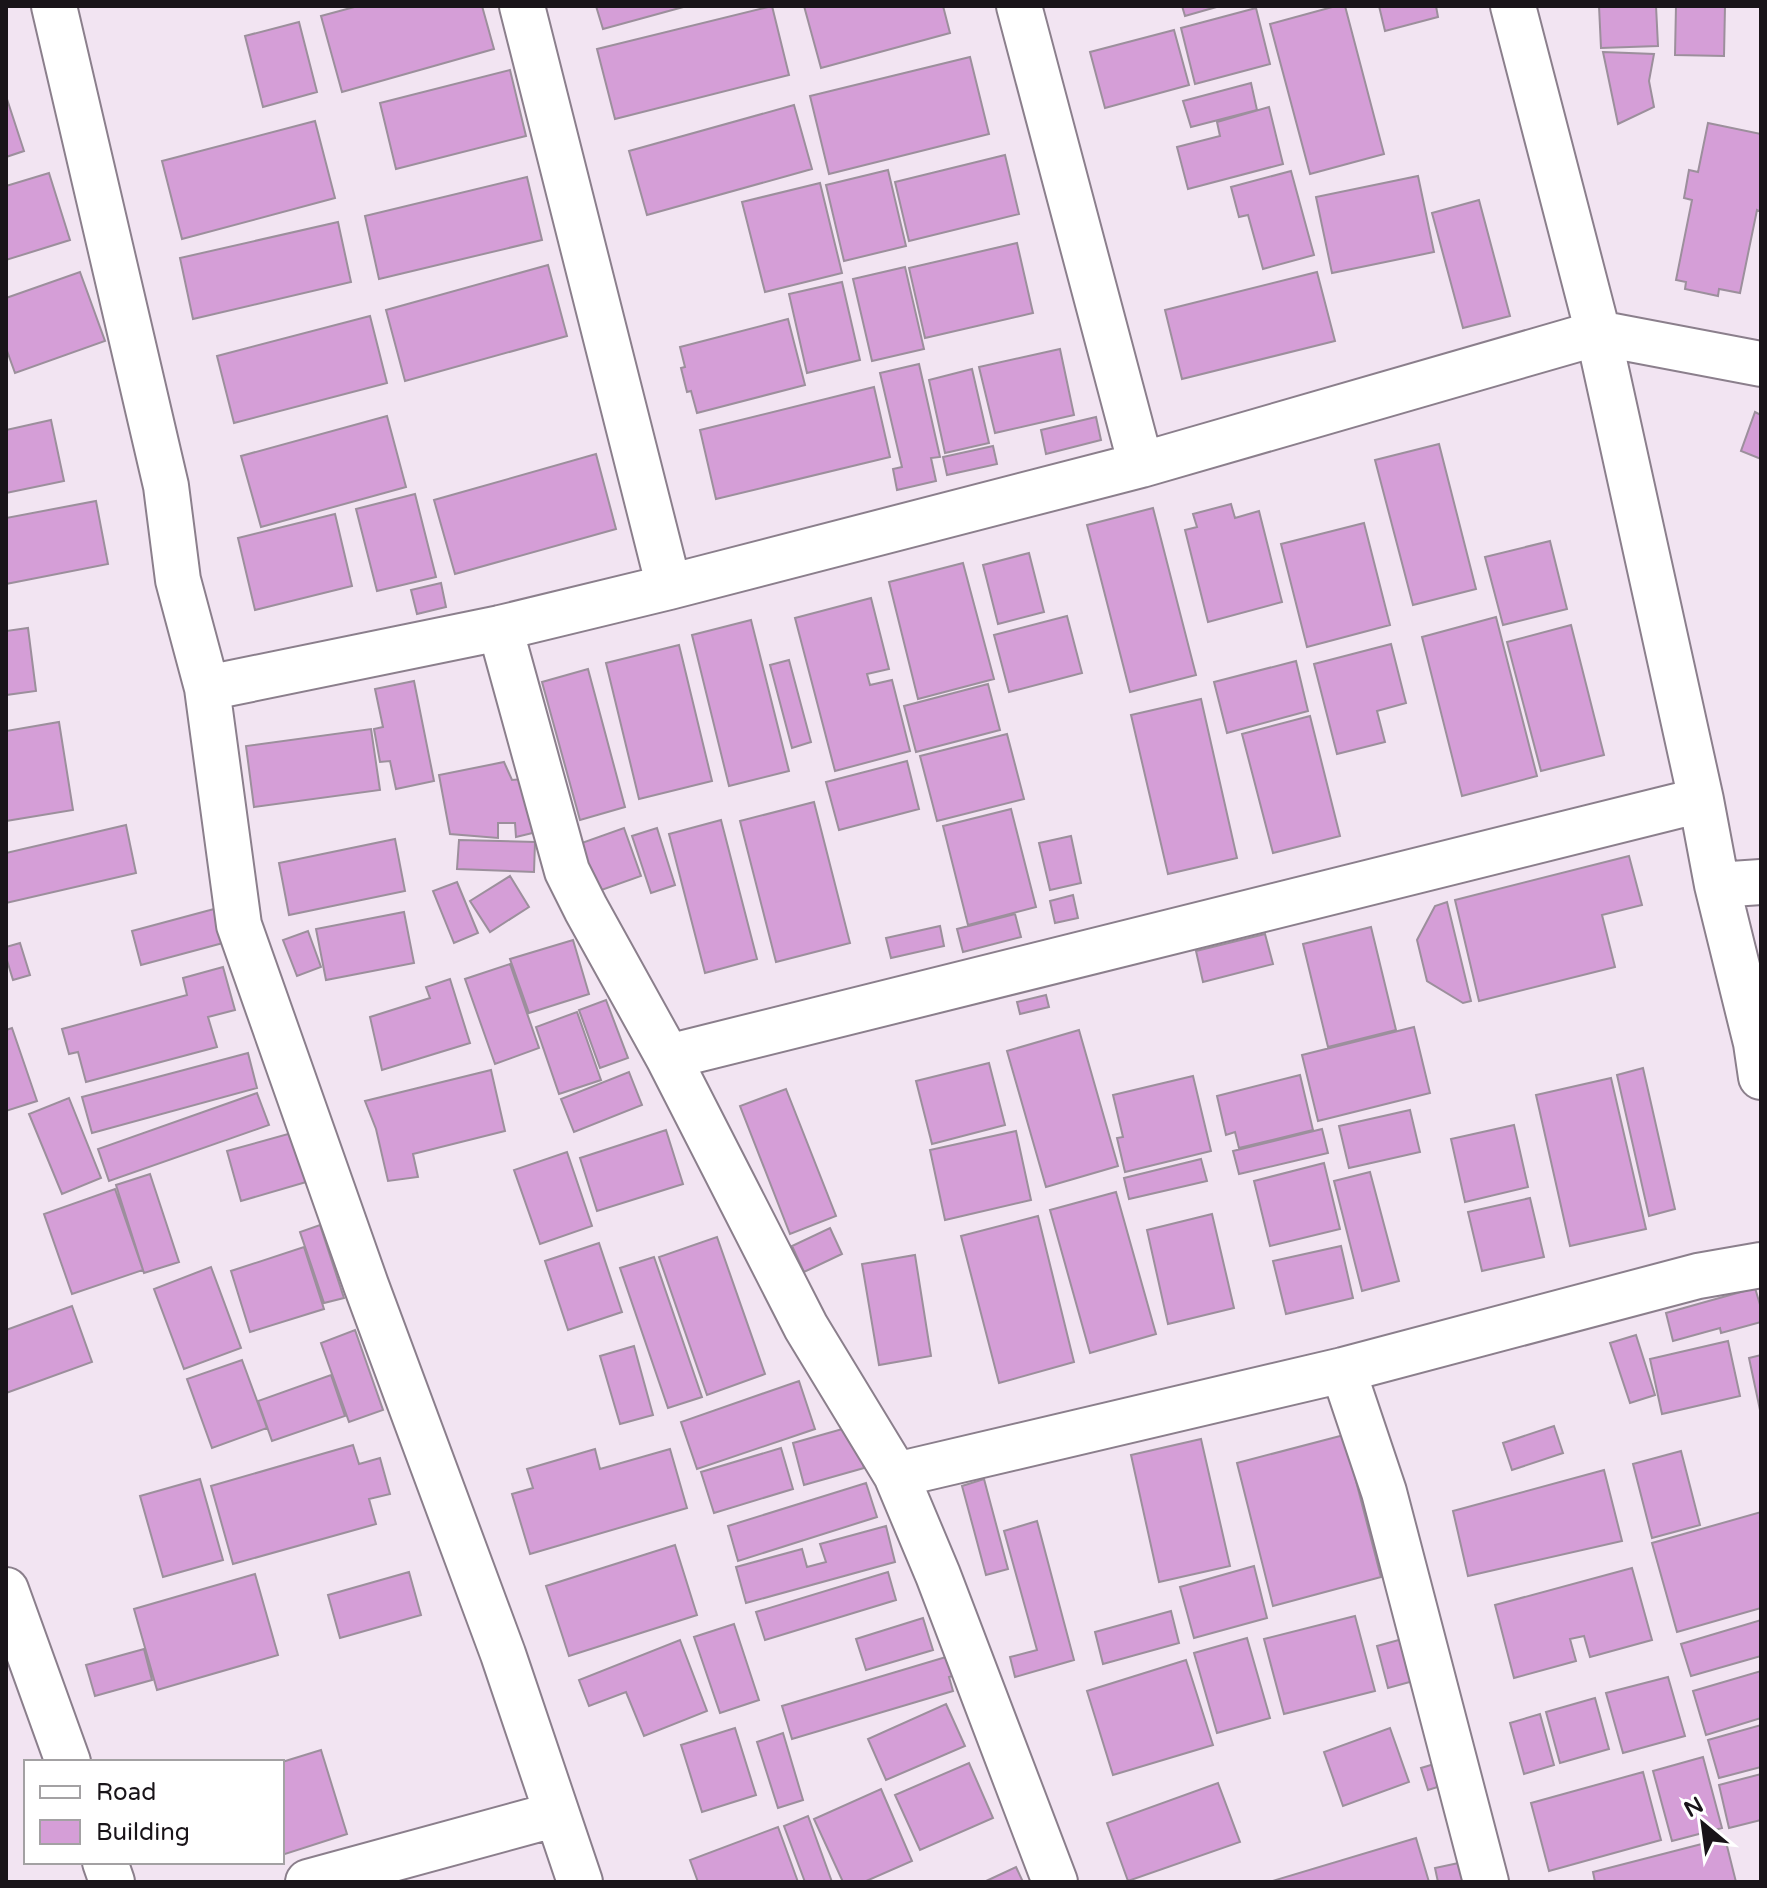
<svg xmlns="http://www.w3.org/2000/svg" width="1767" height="1888" font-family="'Varela Round',sans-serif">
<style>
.building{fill:#d59ed7;stroke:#9c8f9c;stroke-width:2}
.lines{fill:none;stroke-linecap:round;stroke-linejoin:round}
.street-casing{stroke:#8b7f8c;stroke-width:48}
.street{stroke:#fff;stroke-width:44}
</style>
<rect width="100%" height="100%" fill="#f2e4f2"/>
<path class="building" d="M358 6H482L494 49 342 92 321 16Z
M596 6H687L603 29Z
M772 6 789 75 615 119 597 49Z
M804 6H943L950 33 821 68Z
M1182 6H1220L1185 16Z
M1336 6H1345L1384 154 1310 174 1270 24Z
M1379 6H1436L1438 17 1385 31Z
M1599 6H1656L1658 46 1601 48Z
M1676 6H1725L1724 56 1675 55Z
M1256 8 1270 64 1195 84 1181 28Z
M299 22 317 92 263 107 245 36Z
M1174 30 1189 85 1105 108 1090 52Z
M1603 52 1654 54 1649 81 1654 107 1618 124Z
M970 57 989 134 829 174 810 96Z
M510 70 526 136 396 169 380 103Z
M1251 83 1257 110 1191 127 1183 101Z
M6 96 24 151 6 157Z
M794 105 812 169 647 215 629 151Z
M1269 107 1283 164 1188 189 1177 147 1220 136 1217 122Z
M315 121 335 198 182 239 162 161Z
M1708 123 1761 134V212L1757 210 1740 293 1719 289 1718 296 1685 289 1686 282 1676 280 1692 200 1684 198 1689 170 1698 172Z
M1005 155 1019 214 909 241 895 182Z
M888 170 906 246 844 261 826 185Z
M1291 171 1314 255 1263 269 1248 215 1239 217 1231 187Z
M49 173 70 240 6 260V186Z
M1418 176 1434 252 1332 273 1316 197Z
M527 177 542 240 379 279 365 216Z
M820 183 842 273 765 292 742 202Z
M1479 200 1510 316 1463 328 1432 213Z
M338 222 351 282 193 319 180 258Z
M1017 243 1033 313 925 338 909 268Z
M548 265 567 336 405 381 386 310Z
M905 267 924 349 872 361 853 279Z
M80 272 105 341 15 373 6 348V298Z
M1317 272 1335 341 1182 379 1165 310Z
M842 282 860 360 807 373 789 294Z
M370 316 387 383 234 423 217 356Z
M788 319 805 385 697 413 691 391 687 392 681 368 685 367 680 347Z
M1060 349 1074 415 995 433 979 367Z
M919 364 940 457 931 458 936 481 897 490 893 469 902 467 880 373Z
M972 369 989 443 945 453 929 380Z
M874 387 890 457 716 499 700 430Z
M1755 412 1761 415V459L1741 451Z
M387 416 406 487 261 527 241 456Z
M1096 417 1101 440 1046 454 1041 430Z
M51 420 64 481 6 493V430Z
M1439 444 1476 589 1413 605 1375 460Z
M993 446 997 464 947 475 943 457Z
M596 454 616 529 455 574 434 500Z
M415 494 436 577 377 591 356 509Z
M96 501 108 564 6 584V518Z
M1231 504 1235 518 1259 511 1282 602 1208 622 1185 530 1197 527 1193 514Z
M1153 508 1196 675 1130 692 1087 525Z
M335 514 352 586 255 610 238 538Z
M1364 523 1390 625 1307 647 1281 544Z
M1550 541 1567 609 1503 625 1485 557Z
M1029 553 1044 612 998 624 983 565Z
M963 563 994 679 918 699 889 582Z
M441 583 446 607 417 614 411 590Z
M871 598 889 669 867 674 870 685 892 680 910 751 835 771 795 618Z
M1067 616 1082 673 1009 692 994 635Z
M1496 617 1537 776 1462 796 1422 637Z
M751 620 789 771 729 786 692 635Z
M1571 625 1604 755 1541 771 1507 642Z
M28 628 36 691 6 695V631Z
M1391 644 1406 703 1377 711 1385 742 1337 754 1314 664Z
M679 645 712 781 639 799 606 663Z
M789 660 811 742 792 748 770 665Z
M1296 661 1308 711 1227 733 1214 682Z
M588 669 625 807 580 820 542 682Z
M414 681 434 781 396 789 390 761 380 762 374 729 383 727 375 689Z
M988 684 1000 730 916 752 904 706Z
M1201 699 1237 858 1168 874 1131 715Z
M1310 716 1340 836 1273 853 1242 734Z
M59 722 73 810 6 821V731Z
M371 729 380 790 254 807 246 746Z
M1007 734 1024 799 937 821 920 756Z
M907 761 919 809 839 830 826 782Z
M504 762 512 780 523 779 549 829 516 837 515 823H498V838L450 834 439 775Z
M814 802 850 943 776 962 740 821Z
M1011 809 1036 907 968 925 943 826Z
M721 820 757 959 705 973 669 834Z
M126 825 136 873 6 903V853Z
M624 828 641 876 593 893 576 845Z
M657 828 675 885 651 893 632 836Z
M1071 836 1081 883 1050 890 1039 843Z
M395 839 405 891 289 915 279 863Z
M459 840 535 842 534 872 457 869Z
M1629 856 1642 905 1602 915 1615 967 1479 1001 1455 900Z
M510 876 529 907 490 932 470 901Z
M457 882 478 933 454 943 433 891Z
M1073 895 1078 918 1055 923 1050 901Z
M1447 902 1471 1001 1463 1003 1427 981 1417 940 1435 906Z
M214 909 223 943 141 965 132 931Z
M404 912 414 963 326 980 316 929Z
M1015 914 1021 937 963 952 957 929Z
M940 926 944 946 891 958 886 938Z
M1371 927 1396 1030 1328 1047 1303 944Z
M308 931 321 967 297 976 283 940Z
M1265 934 1273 964 1203 982 1196 951Z
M573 940 589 994 529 1013 510 959Z
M20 943 30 975 13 980 6 957V947Z
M510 964 539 1048 495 1064 465 979Z
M223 967 235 1010 208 1017 217 1047 86 1082 78 1052 69 1054 62 1029 187 995 183 978Z
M450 979 470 1043 382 1070 370 1017 430 998 426 987Z
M1046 995 1049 1007 1020 1014 1017 1002Z
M606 1000 628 1058 600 1068 579 1010Z
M577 1012 601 1080 559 1094 536 1027Z
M1414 1027 1430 1093 1318 1121 1302 1055Z
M12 1028 37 1101 6 1111V1030Z
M1079 1030 1118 1166 1046 1187 1007 1051Z
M248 1053 257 1088 92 1133 82 1097Z
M989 1063 1005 1125 932 1144 916 1081Z
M1643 1068 1675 1209 1649 1216 1617 1075Z
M491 1070 505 1131 413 1154 418 1177 388 1181 376 1129 365 1101Z
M629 1072 642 1105 574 1132 561 1099Z
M1300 1075 1313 1130 1239 1148 1235 1132 1226 1135 1217 1096Z
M1193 1076 1211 1151 1125 1172 1117 1138 1123 1137 1113 1095Z
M1611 1078 1646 1229 1570 1246 1536 1095Z
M786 1089 836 1216 790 1234 740 1106Z
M257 1093 269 1125 109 1181 98 1149Z
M69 1098 101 1178 62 1194 29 1114Z
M1410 1110 1420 1152 1349 1168 1339 1126Z
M1514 1125 1528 1187 1465 1202 1451 1139Z
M1322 1129 1328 1153 1239 1174 1233 1151Z
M666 1130 683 1184 597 1211 580 1158Z
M299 1131 313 1180 241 1201 227 1151Z
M1016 1131 1031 1200 945 1220 930 1150Z
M567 1152 592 1226 540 1244 514 1170Z
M1201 1159 1207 1181 1129 1199 1124 1178Z
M1324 1163 1340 1229 1270 1246 1254 1181Z
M1370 1172 1399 1281 1362 1291 1334 1181Z
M150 1174 179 1262 144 1273 116 1185Z
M115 1189 143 1270 72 1294 44 1214Z
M1116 1192 1156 1334 1090 1353 1050 1210Z
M1530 1198 1544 1257 1482 1271 1468 1212Z
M1212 1214 1234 1308 1168 1324 1147 1230Z
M1038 1216 1074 1362 999 1383 961 1236Z
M320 1225 344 1298 324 1303 300 1232Z
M830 1228 842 1254 804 1272 792 1246Z
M717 1237 765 1374 707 1395 659 1257Z
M599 1243 622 1312 568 1330 545 1261Z
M1341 1246 1353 1298 1286 1314 1273 1261Z
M304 1247 324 1309 250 1332 231 1271Z
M915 1255 931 1356 879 1365 862 1264Z
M654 1257 702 1397 668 1408 620 1268Z
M211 1267 241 1348 184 1369 154 1289Z
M1755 1288 1761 1308V1322L1721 1333 1720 1328 1673 1341 1666 1313Z
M72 1306 92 1362 6 1393V1330Z
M355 1330 383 1410 349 1422 321 1343Z
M1636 1335 1655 1395 1630 1403 1610 1343Z
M1728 1341 1740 1396 1662 1414 1650 1359Z
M634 1346 653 1415 620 1424 600 1356Z
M1761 1355V1410H1760L1749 1358Z
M242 1360 267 1428 212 1448 187 1379Z
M331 1375 345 1416 272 1441 258 1401Z
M799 1381 815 1429 697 1469 681 1422Z
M853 1426 864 1468 804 1485 793 1443Z
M1554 1426 1563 1453 1512 1470 1503 1443Z
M1344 1435 1381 1577 1273 1606 1237 1463Z
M1201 1439 1230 1566 1159 1582 1131 1455Z
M353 1445 359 1464 380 1458 390 1494 369 1499 376 1524 233 1564 211 1486Z
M781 1448 793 1489 714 1513 701 1472Z
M595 1449 600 1469 670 1449 687 1508 530 1554 512 1494 533 1488 527 1469Z
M1681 1451 1700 1525 1652 1538 1633 1464Z
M1604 1470 1622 1541 1468 1576 1453 1511Z
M200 1479 223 1560 163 1577 140 1496Z
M984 1479 1008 1569 986 1575 962 1486Z
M866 1483 877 1517 738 1561 728 1526Z
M1761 1512V1608L1677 1632 1652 1543Z
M1037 1521 1074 1660 1015 1677 1010 1657 1037 1650 1004 1531Z
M886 1526 895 1562 746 1603 736 1567 802 1549 807 1567 826 1562 820 1544Z
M675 1545 697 1615 569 1656 546 1586Z
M1254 1566 1267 1618 1194 1638 1180 1587Z
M1632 1568 1652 1640 1590 1657 1584 1636 1570 1639 1576 1661 1514 1678 1495 1605Z
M409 1572 421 1615 340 1638 328 1595Z
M888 1572 896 1600 765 1640 756 1612Z
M255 1574 278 1655 157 1690 134 1609Z
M1171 1611 1179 1643 1103 1664 1095 1632Z
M1355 1616 1375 1691 1284 1714 1264 1639Z
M923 1618 933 1650 866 1670 856 1639Z
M1761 1620V1656L1691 1676 1681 1644Z
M734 1624 759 1700 720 1713 694 1637Z
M1247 1638 1270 1718 1217 1733 1194 1653Z
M1406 1638 1417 1680 1388 1688 1377 1646Z
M680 1640 707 1711 644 1736 626 1692 589 1706 579 1680Z
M144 1649 152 1680 95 1696 86 1665Z
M966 1651 972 1671 949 1677 953 1691 792 1739 782 1706Z
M1186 1660 1213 1745 1113 1775 1087 1691Z
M1761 1671V1718L1706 1735 1693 1691Z
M1668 1677 1685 1736 1623 1753 1606 1693Z
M1595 1698 1609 1749 1560 1763 1546 1712Z
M946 1704 965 1746 886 1780 868 1739Z
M1540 1714 1554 1765 1524 1774 1510 1723Z
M1761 1725V1767L1719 1778 1708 1740Z
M735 1728 756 1795 702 1812 681 1745Z
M1390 1728 1409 1782 1343 1806 1324 1752Z
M783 1733 803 1800 778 1808 757 1742Z
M321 1750 347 1834 282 1855V1762Z
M1703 1757 1722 1828 1672 1841 1653 1771Z
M1441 1762 1447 1784 1428 1790 1421 1768Z
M969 1763 993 1818 920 1850 895 1795Z
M1643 1772 1661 1840 1549 1871 1531 1803Z
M1761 1774V1820L1729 1828 1719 1785Z
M1218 1783 1240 1842 1128 1881 1107 1823Z
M881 1789 912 1861 864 1882H843L814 1819Z
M808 1816 832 1882H805L784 1826Z
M778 1827 798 1882H698L690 1860Z
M1416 1838 1429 1882H1269Z
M1725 1838 1736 1882H1595L1593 1872Z
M1468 1861 1473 1882H1438L1435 1868Z
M1016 1867 1023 1882H984Z"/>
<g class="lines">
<defs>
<path id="street" d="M54 6 166 486 178 580 207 688 239 925 366 1285 503 1654 580 1882
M522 6 669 587
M1019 6 1141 465
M500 628 567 871 586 909 668 1057
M207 688 500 628 669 587 1141 465 1598 333 1761 364
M1701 800 1717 885 1756 1043 1761 1077
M1717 885 1761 882
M1343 1370 1384 1492 1486 1882
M896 1475 1343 1370 1698 1276 1761 1265
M6 1590 68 1762
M105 1862 112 1882
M308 1882 557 1814
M1055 1882 938 1575 896 1475 806 1327 668 1057 1701 800 1598 333 1513 6"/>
</defs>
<use href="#street" class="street-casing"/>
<use href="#street" class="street"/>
</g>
<rect width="1767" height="1888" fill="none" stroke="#191419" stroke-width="16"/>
<rect x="24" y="1760" width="260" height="104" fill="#ffffff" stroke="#a3a1a3" stroke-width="2"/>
<rect x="40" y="1786" width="40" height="12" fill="#ffffff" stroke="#a3a1a3" stroke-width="2"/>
<text x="96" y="1800" font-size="24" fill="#191419">Road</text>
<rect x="40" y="1820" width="40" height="24" fill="#d59ed7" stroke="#a3a1a3" stroke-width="2"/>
<text x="96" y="1840" font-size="24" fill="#191419">Building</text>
<g transform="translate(1703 1824) rotate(331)" stroke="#ffffff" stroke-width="6" paint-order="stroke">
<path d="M0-6L14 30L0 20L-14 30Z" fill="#191419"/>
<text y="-12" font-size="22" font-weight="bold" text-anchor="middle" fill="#191419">N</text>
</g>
</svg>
